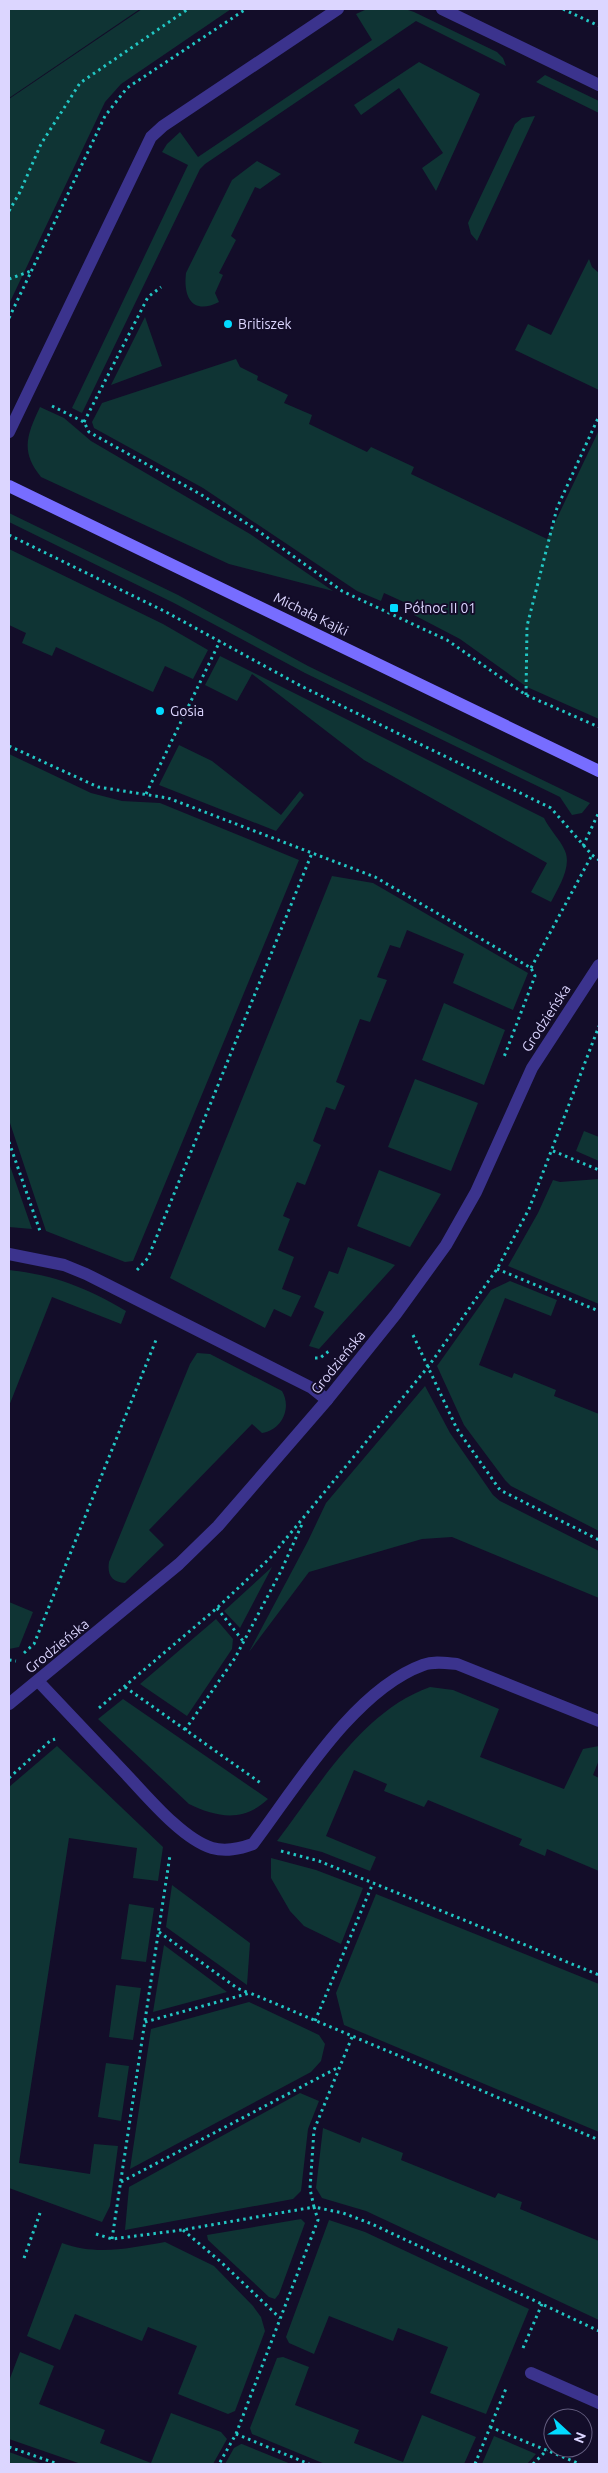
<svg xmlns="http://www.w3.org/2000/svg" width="608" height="2473" font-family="Ubuntu,sans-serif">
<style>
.green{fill:#0f3434}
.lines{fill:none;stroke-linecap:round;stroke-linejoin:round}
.path{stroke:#22c7c4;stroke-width:3;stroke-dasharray:2.5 4;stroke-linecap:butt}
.lane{stroke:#3b338d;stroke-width:12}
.street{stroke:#3b338d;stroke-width:12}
.secondary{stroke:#776dff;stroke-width:12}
.poi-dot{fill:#02daff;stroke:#130d29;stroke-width:2}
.labels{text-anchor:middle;stroke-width:4;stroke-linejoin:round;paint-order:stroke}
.poi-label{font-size:14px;fill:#dcd6ff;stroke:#130d29;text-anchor:start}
.street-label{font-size:14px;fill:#dcd6ff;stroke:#130d29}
</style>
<rect width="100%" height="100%" fill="#130d29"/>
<path class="green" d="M9 9H140L9 98Z
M142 9H231L121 84 105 102 9 304V99Z
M367 9H405L414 12 497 52 503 58 506 66 416 21 205 164 200 169 82 413 72 408 188 165 162 152 167 144 180 132 198 157 372 40 356 14Z
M419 62 480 94 436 191 422 168 443 153 399 88 361 115 354 105Z
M545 75 599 101V113L536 82Z
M535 116 477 241 471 234 468 223 515 124 522 118Z
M257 161 281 174 260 189 255 187 231 236 236 240 219 273 223 275 215 293 219 302C193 315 183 298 186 273L232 180Z
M589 259 592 267 599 273V390L515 350 528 324 551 335Z
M145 317 162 366 111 385Z
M236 359 240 367 258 376 257 380 288 395 284 403 312 415 309 424 367 452 371 447 414 467 411 474 547 539 599 430V719L527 687 460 639 414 615 417 608 384 593 381 601 357 591 203 488 94 428 92 422 102 403Z
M40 407 64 418 91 441 250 534 333 591 229 564 41 477C20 451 27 435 40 407Z
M9 513 178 595 308 666 590 803 582 813 572 815 560 797 305 673 174 603 9 522Z
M9 549 163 624 208 650 193 679 165 666 153 692 56 647 52 656 22 643 26 633 9 625Z
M220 656 544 818C549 829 560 839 565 851 572 867 558 888 551 902L531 892 547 863 364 760 252 674 237 701 205 685Z
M179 745 212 761 281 815 300 791 304 795 276 831 159 785Z
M9 754 91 793 122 801 160 803 299 860 133 1261 125 1262 46 1231 9 1120Z
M332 876 373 883 528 973 513 1010 453 983 464 954 407 930 400 948 390 945 377 977 387 980 370 1022 360 1019 336 1082 345 1086 335 1110 326 1107 313 1141 321 1145 305 1185 297 1182 283 1216 290 1219 278 1250 294 1257 282 1289 301 1296 291 1317 274 1309 265 1328 170 1278Z
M444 1003 505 1030 484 1085 422 1060Z
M415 1079 478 1103 451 1171 388 1147Z
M584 1131 599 1137V1161L576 1151Z
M9 1163 32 1229 9 1227Z
M379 1170 441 1194 410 1247 357 1226Z
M599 1179V1304L508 1266 538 1213 553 1180 560 1182Z
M348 1247 395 1265 319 1349 309 1346 324 1312 314 1307 329 1271 338 1274Z
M9 1270C55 1275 87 1288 126 1311L121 1324 52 1297 9 1406Z
M510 1281 557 1300 551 1316 505 1298 479 1365 512 1378 514 1373 556 1390 554 1396 599 1414V1531L511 1486 505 1480 464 1425 437 1366 491 1290Z
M197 1353 210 1354 282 1391C292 1408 282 1430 262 1433L252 1424 149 1530 164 1545 125 1583C112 1582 107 1575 109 1562L190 1364Z
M425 1386 450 1433 493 1495 500 1501 599 1551V1598L452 1537 422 1539 309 1572 249 1652 308 1541 326 1503Z
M272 1567 240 1628 224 1611Z
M9 1602 33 1612 19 1647 9 1649Z
M216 1619 233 1639 232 1649 187 1716 140 1684Z
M430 1687 453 1690 499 1709 480 1757 564 1789 583 1749 599 1746V1760L593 1775 599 1778V1871L547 1849 545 1856 519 1845 522 1839 428 1800 424 1807 384 1791 387 1784 354 1770 326 1836 376 1857 370 1871 322 1852 277 1841C319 1786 362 1711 430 1687Z
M123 1699 268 1799C244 1822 218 1818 189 1804L98 1719Z
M57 1746 163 1847 158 1881 133 1878 137 1848 69 1838 19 2163 90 2174 94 2144 118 2146 110 2206 102 2222 9 2188V1787Z
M271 1858 316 1870 363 1888 341 1944 304 1926 290 1911 271 1878Z
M172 1885 250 1943 247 1985 166 1927Z
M376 1894 599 1984V2132L344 2025 336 1993Z
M129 1904 154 1908 146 1962 121 1959Z
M164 1945 227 1992 153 2012Z
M116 1985 141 1988 133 2040 109 2037Z
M249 2002 319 2035 325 2044 321 2061 311 2072 130 2169 151 2029Z
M106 2063 129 2066 121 2121 98 2117Z
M300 2093 319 2101 308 2129 301 2191 293 2199 125 2230 129 2187Z
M323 2128 360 2143 362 2137 403 2153 401 2160 495 2198 498 2193 522 2202 520 2209 599 2241V2320L366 2211 322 2198 316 2188Z
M301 2219 305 2223 279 2294 275 2299 269 2297 208 2240 207 2235Z
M329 2220 365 2232 529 2309 486 2414 430 2393 448 2347 398 2328 393 2341 329 2316 314 2354 289 2343 286 2337Z
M165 2242 214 2266 253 2306 261 2317 265 2331 235 2411 228 2414 178 2394 197 2346 148 2327 142 2341 75 2314 60 2350 27 2336 62 2243C97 2256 130 2248 165 2242Z
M20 2352 54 2366 39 2404 105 2430 100 2443 151 2463 171 2413 221 2432 227 2439 213 2464H81L9 2439V2381Z
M283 2357 309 2367 295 2405 359 2430 354 2443 403 2462 422 2415 476 2437 464 2464H325L252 2434 250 2428 277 2358Z
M494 2436 536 2454 527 2464H482Z
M241 2444H242L291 2464H225L234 2448Z
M9 2452 42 2464H9Z"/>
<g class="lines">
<path class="path" d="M563 9 599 26
M9 211 20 192 41 144 80 83 188 9
M9 279 31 271
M9 318 105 116 127 88 246 9
M52 406 84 422 89 432 200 494 254 528 342 591 447 640 526 695 599 727
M84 422 148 297 161 287
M9 535 166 612 301 686 551 808 592 855 599 860
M526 695 527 626 557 508 599 416
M9 746 98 787 168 798 375 877 531 968 535 976 504 1057
M146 794 220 641
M583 846 599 812
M531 968 592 855
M9 1142 41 1234
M553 1151 599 1170
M497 1269 599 1311
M137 1270 148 1258 312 853
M413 1335 457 1429 500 1490 599 1540
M315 1358H320L329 1351
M217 1608 243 1641
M24 1653 34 1644 156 1340
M9 1660 16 1661
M125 1687 262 1784
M99 1708 217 1608 270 1558 428 1367 497 1269 529 1209 599 1026
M185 1730 235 1658 281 1571 303 1522
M9 1778 50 1741 55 1739
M281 1851 319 1861 599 1975
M159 1932 237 1988 249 1993
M315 2021 373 1883
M145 2022 250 1993 599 2140
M352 2037 314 2130 310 2189 314 2207 343 2213 372 2224 599 2331
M121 2182 339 2067
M183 2230 221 2262 280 2318
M96 2234 112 2239 182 2230 314 2207 318 2220 236 2434 219 2464
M112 2239 170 1855
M24 2258 40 2213
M523 2348 542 2304
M490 2427 580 2464
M236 2434 309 2464
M9 2447 58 2464
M475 2464 507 2386
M533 2464 547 2450"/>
<path class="lane" d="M9 1254 64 1265 86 1274 312 1388 327 1400
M38 1681C67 1712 96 1742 125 1773 146 1795 182 1839 212 1848 226 1852 239 1849 253 1844 296 1787 354 1690 423 1665 434 1661 445 1663 457 1664L599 1721
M531 2373 599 2403"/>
<path class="street" d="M442 9 599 85
M9 432 151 137 163 126 338 9
M9 1704 179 1564 218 1526 327 1400 396 1314 446 1245 476 1192 532 1068 599 965"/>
<path class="secondary" d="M9 486 599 771"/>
</g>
<g class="poi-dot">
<circle cx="228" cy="324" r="5"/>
<rect x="389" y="603" width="10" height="10" rx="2.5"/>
<circle cx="160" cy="711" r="5"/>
</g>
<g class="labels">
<g class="poi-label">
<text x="238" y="329">Britiszek</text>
<text x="404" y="613">Północ II 01</text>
<text x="170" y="716">Gosia</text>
</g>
<g class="street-label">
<text transform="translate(311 614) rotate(26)" y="5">Michała Kajki</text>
<text transform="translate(546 1018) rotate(-57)" y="5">Grodzieńska</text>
<text transform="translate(338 1362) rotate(-51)" y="5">Grodzieńska</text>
<text transform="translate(57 1646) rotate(-39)" y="5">Grodzieńska</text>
</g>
</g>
<rect width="608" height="2473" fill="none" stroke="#dcd6ff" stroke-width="20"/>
<g transform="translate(568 2433) rotate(111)"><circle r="24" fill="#130d29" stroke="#635d7f"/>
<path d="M0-4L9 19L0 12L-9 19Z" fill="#02daff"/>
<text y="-8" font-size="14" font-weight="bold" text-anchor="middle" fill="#dcd6ff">N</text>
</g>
</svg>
